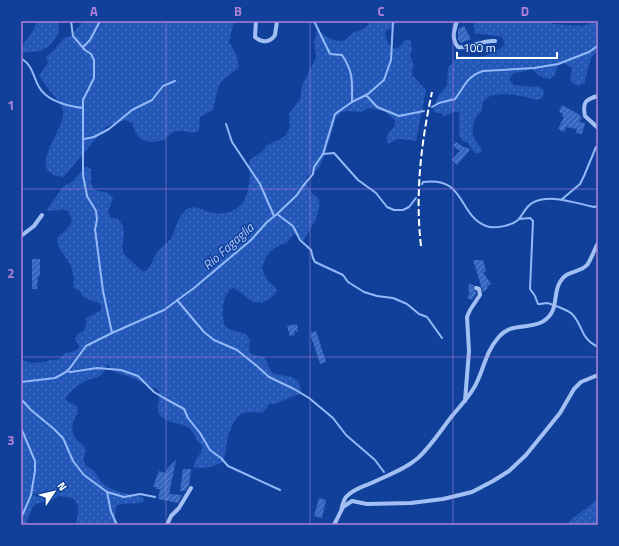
<svg xmlns="http://www.w3.org/2000/svg" width="619" height="546" font-family="'Titillium Web',sans-serif">
<style>
.grass{fill:url(#grass-dots)}
.lines{fill:none;stroke-linecap:round;stroke-linejoin:round}
.stream{stroke:#94b9f8;stroke-width:2}
.building{fill:url(#building-hatch)}
.street{stroke:#a3c0f4;stroke-width:4}
.rail{stroke:#fff;stroke-width:2;stroke-dasharray:7 3;stroke-linecap:butt}
.grid{fill:none;stroke:#b080d9;stroke-width:1;stroke-opacity:0.55}
.labels{text-anchor:middle;stroke-width:3;stroke-linejoin:round;paint-order:stroke}
.water-label{font-size:13px;font-style:italic;fill:#afcbfb;stroke:#10409a}
.neatline{fill:none;stroke:#b080d9;stroke-width:1.5}
.grid-label{font-size:13px;text-anchor:middle;font-weight:bold;fill:#b080d9}
</style>
<defs>
<pattern id="grass-dots" width="8" height="8" patternUnits="userSpaceOnUse"><rect width="8" height="8" fill="#2358b8"/><path d="M2 2h.1M6 6h.1" fill="none" stroke="#4471c3" stroke-width="1.8" stroke-linecap="round"/></pattern>
<pattern id="building-hatch" width="6" height="6" patternUnits="userSpaceOnUse"><rect width="6" height="6" fill="#3466c0"/><path d="M-1 1l2-2M0 6l6-6M5 7l2-2" fill="none" stroke="#5d85cd"/></pattern>
</defs>
<rect width="100%" height="100%" fill="#10409a"/>
<path class="grass" d="M36 21H58L59 32 55 39 49 46 40 51 21 53C24 38 35 33 36 21Z
M83 21H234L229 42 236 54 239 67C234 72 229 75 224 79 216 86 216 101 213 110L200 117 199 131C189 135 188 130 178 131 172 131 169 136 165 139 158 143 145 143 139 137 135 134 134 127 132 123L125 120 108 126 103 130 68 172 63 177C22 172 67 130 63 111 61 101 44 86 39 75L48 63 46 57 54 50 64 38 71 36Z
M370 21H400C395 22 392 29 386 31L385 34 388 44 394 49 398 48 405 40H409L411 42 412 49 410 56 414 65 412 71V75L426 90 416 141 401 139H397L388 144C384 136 391 131 395 125V120L384 111 368 108 362 112 347 111 341 112 336 118 324 157 318 169 311 173 306 178C307 183 308 189 312 193 313 194 316 196 317 197 326 207 308 233 302 243L300 236 297 234 293 235 287 243 280 245 273 249 266 257 263 265 262 269 268 281 276 288 277 291C271 300 259 307 249 299 244 295 240 291 233 288 222 293 220 318 226 327L232 330 243 333 246 334 250 340 249 351 251 354 264 357 271 371 274 374 292 377 298 381 302 393 274 404H269L263 413 250 412 243 413 239 415 234 422 228 435 224 461C216 466 203 470 194 467 194 458 203 454 202 447 201 443 198 442 196 439 195 436 194 433 192 431 183 420 168 426 159 414 155 408 162 398 158 390L128 376 118 373 112 370 108 364C106 367 104 372 101 375 97 379 92 378 87 380 79 384 70 391 65 399L70 403 77 406 78 413C72 421 69 433 78 441 83 445 84 445 86 451L83 459 86 466C100 472 96 479 106 486 117 493 130 494 143 497L144 501C136 506 125 501 116 506L115 518 119 525H76C77 512 82 510 73 498L59 496 49 502H42L35 504 31 510 26 524 21 525V360L31 363 45 362 49 360 60 359 64 354 78 350 79 346 75 339 77 335C86 329 86 330 86 318L100 311 102 308 100 304 83 297 79 290 73 288 74 279 71 265 59 248 57 238 65 231 72 222C69 202 60 213 47 210L53 201 63 187 73 181 85 167H88L91 169V183L94 190 108 193 113 198 108 212 111 218 118 219C130 233 120 239 123 252 124 255 141 270 144 272 153 266 153 257 159 250 163 245 169 242 172 237 176 228 177 219 184 212 193 202 202 211 212 213 228 216 243 209 247 193 249 183 252 175 248 166L251 159 263 151 267 145 281 139 286 135 290 127 289 113 301 98V90L303 84 316 57 314 42 317 30C325 36 335 44 345 40 349 38 351 33 355 32 362 30 367 28 370 21Z
M473 21H550L552 24 582 26 598 21V50L591 58 587 72 585 83 578 86 572 83 570 80 572 69 570 66 563 63 557 67C555 78 550 82 539 75 536 73 535 70 531 69L521 72 514 73 509 79 514 85 531 87 538 86 544 90 543 97 537 100C525 96 492 88 483 102 482 105 482 108 482 111 473 118 470 130 475 140 478 144 481 147 482 152 473 157 472 148 467 142H464L459 136V112H453L443 117 442 113H437L433 111 438 96 447 85 448 68 455 60 461 56 479 57 487 55 500 49 505 44 502 37C495 36 482 33 475 34Z
M598 497V525H567L573 518 591 505Z"/>
<g class="lines">
<path class="stream" d="M71 21 73 36 85 50 91 54 94 60V78L83 100V175L87 196 96 211 97 220 95 229 103 291 112 333
M314 21 330 54 342 55C354 73 352 82 352 102
M83 47 90 40 100 21
M21 58C34 67 32 75 39 87 47 101 67 106 83 108
M366 95 377 107 399 116 424 111
M432 107 439 103 455 99C465 86 466 77 483 71L534 68 558 64 589 52 596 47 598 44
M226 124 232 142 260 184 274 216
M84 139 94 137 109 129 132 110 152 100 163 86 175 81
M323 154 335 114 352 102 368 94 384 80 391 60 393 21
M422 184 423 182C466 176 457 214 486 226 494 229 511 226 518 220 524 214 525 206 534 202 552 194 575 203 594 207L598 206
M561 200 580 184 584 176 596 147
M277 214 293 226 300 240 311 250 313 258 315 262 343 275 348 282 364 292 377 296 393 298 407 304 419 314 427 317 442 338
M519 219 530 218 533 221 530 289 535 296 538 304C542 304 544 303 547 303 552 304 567 310 571 313 584 325 579 338 598 347
M177 300 204 332 214 340 237 350 257 366 269 377 294 389 309 398 333 418 346 435 375 460 384 472
M68 371 71 372 97 368 121 370 138 376 154 392 164 398 184 409 188 418 200 433 210 450 221 458 228 466 280 490
M21 382 55 378 66 372 70 368 86 346 112 333 164 310 194 288 251 240 267 222 277 214 297 195 303 186 313 174 314 167 323 154 334 153 358 180 376 193 387 207 394 210H403L409 207 416 198
M21 399 31 410 54 429 63 438 73 461 84 475 107 492 111 512 117 525
M21 428 35 461V471L31 495 22 516V524
M107 492 124 497 140 494 155 497"/>
</g>
<path class="building" d="M464 26 471 39 461 43 458 40V29Z
M562 105 580 115 579 116 582 117 579 122 585 123 582 134 576 133 577 129 566 127 564 132 558 129 564 117 562 116 563 114 559 112Z
M456 142 465 148 466 147 470 150 457 165 452 160 460 151 453 146Z
M32 259H40V276H38L37 289H32Z
M473 260H483L486 271 483 272 491 284 487 286 488 288 483 292Z
M469 284 474 285 473 289 476 292V294L472 300 467 298 470 292 468 291Z
M297 324 298 332 294 331 295 335 290 336 287 326Z
M316 331 326 362 320 364 310 333Z
M176 460 169 494 182 495 178 503 158 499 160 489H156V487H153L159 471 165 473 168 468Z
M183 469H191L189 485 185 491H180Z
M319 498 326 500 322 518 314 516Z"/>
<g class="lines">
<path class="street" d="M256 21 255 37C262 43 270 43 275 35L277 21
M457 21C454 30 451 39 458 47 470 49 481 40 495 41
M598 96C586 99 582 102 585 116L598 128
M21 236 34 226 42 215
M465 401 469 351 467 317 470 310 480 295 479 289 476 288
M341 511C342 507 343 501 346 497 352 490 361 487 369 484 386 476 404 470 418 458 431 446 441 430 452 416 461 405 472 394 477 382 484 367 487 350 498 338 511 322 526 330 542 322 560 312 552 295 560 282 566 270 580 273 587 265 590 262 595 248 598 243
M167 525 171 516 179 508 191 488
M334 525 343 507 352 501 367 504 411 503 443 499 472 492 493 481 509 471 526 455 560 413 574 389 581 382 598 375"/>
<path class="rail" d="M421 246C415 194 421 143 432 92"/>
</g>
<path class="grid" d="M166 21V525M310 21V525M453 21V525M21 189H598M21 357H598"/>
<g class="labels">
<g class="water-label">
<text transform="translate(228 246) rotate(-42)" y="5">Rio Fagaglia</text>
</g>
</g>
<rect width="619" height="546" fill="none" stroke="#10409a" stroke-width="44"/>
<g transform="translate(54 492) rotate(55)" stroke="#10409a" stroke-width="3" paint-order="stroke">
<path d="M0-3L7 15L0 10L-7 15Z" fill="#ffffff"/>
<text y="-6" font-size="11" font-weight="bold" text-anchor="middle" fill="#ffffff">N</text>
</g>
<path d="M457 52v6h100v-6" fill="none" stroke="#ffffff" stroke-width="2"/>
<text x="463" y="52" font-size="12" fill="#ffffff" stroke="#10409a" stroke-width="3" paint-order="stroke">100 m</text>
<rect x="22" y="22" width="575" height="502" class="neatline"/>
<g class="grid-label">
<text x="94" y="16">A</text>
<text x="238" y="16">B</text>
<text x="381" y="16">C</text>
<text x="525" y="16">D</text>
<text x="11" y="110">1</text>
<text x="11" y="278">2</text>
<text x="11" y="445">3</text>
</g>
</svg>
